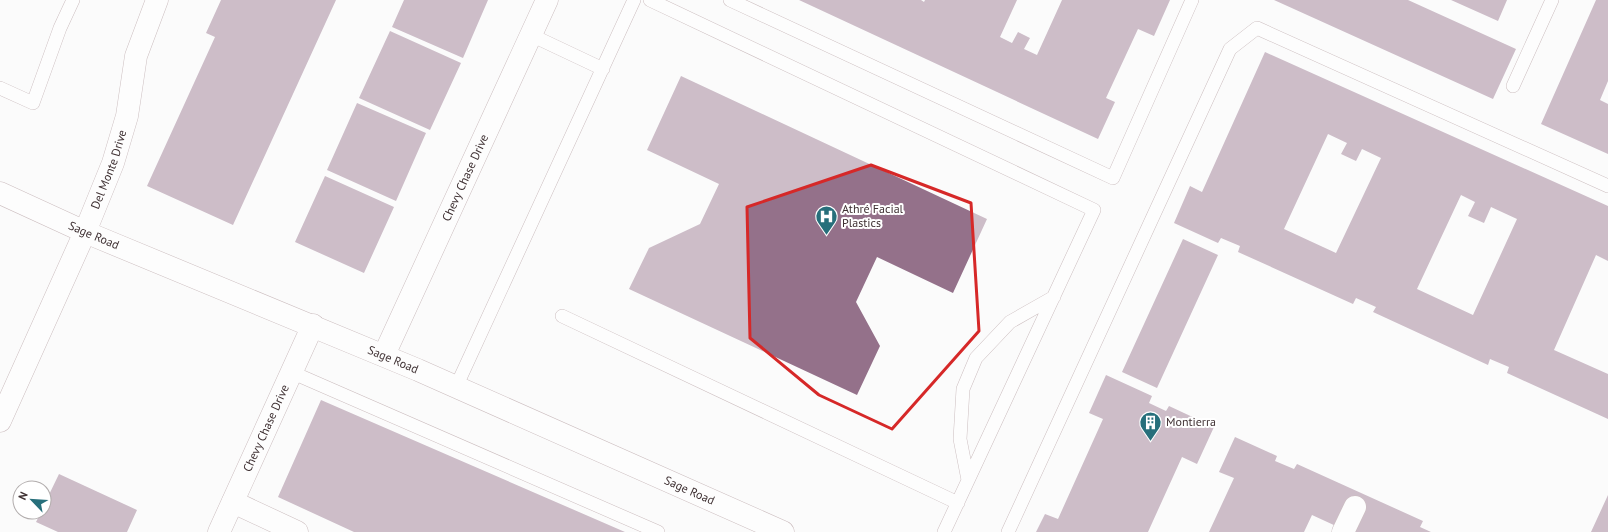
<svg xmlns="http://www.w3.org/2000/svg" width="1608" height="532" font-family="'PT Sans',sans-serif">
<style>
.building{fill:#94718a;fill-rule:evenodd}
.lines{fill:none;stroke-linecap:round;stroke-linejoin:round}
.service-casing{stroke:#937478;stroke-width:14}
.minor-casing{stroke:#937478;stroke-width:23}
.tertiary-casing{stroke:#937478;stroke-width:23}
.secondary-casing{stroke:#937478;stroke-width:23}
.service{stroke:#fff;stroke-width:13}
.minor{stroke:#fff;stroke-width:22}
.tertiary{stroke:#fff;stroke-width:22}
.secondary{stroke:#fff;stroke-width:22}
.marked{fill:none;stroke:#d62828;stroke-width:3;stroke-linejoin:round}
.labels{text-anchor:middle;stroke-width:4;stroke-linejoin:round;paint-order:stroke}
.street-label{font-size:12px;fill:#3f3133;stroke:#fff}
.poi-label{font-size:12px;fill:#3f3133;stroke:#fff;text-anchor:start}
</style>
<rect width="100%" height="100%" fill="#fbfbfb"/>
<path class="building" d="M221 0H336L233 225 147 186 215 37 206 33Z
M404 0H488L463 58 392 27Z
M799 0H921L924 2 925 0H1017L1000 37 1012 43 1018 32 1030 38 1024 49 1037 55 1062 0H1170L1154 36 1138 29 1106 98 1115 102 1098 139Z
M1274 0H1408L1516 49 1493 99Z
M1451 0H1507L1498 21Z
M1596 0H1608V81L1600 100 1608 104V154L1541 124Z
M390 31 461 63 430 130 359 98Z
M1265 52 1608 206V261L1596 255 1554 350 1608 374V419L1507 373 1509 367 1490 359 1488 365 1373 312 1376 307 1356 298 1353 304 1238 252 1240 246 1221 238 1218 243 1174 223 1190 186 1202 192ZM1328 134 1347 143 1341 154 1356 161 1362 149 1381 158 1336 253 1284 229ZM1461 195 1475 202 1468 216 1484 223 1491 207 1517 219 1473 315 1417 289Z
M681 76 987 219 953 293 877 257 856 302 880 346 857 395 629 289 649 248 700 224 719 184 647 150Z
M357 103 426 133 396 201 327 170Z
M325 176 394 207 364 273 295 242Z
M1183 239 1218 255 1157 388 1122 372Z
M1106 375 1152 396 1149 403 1166 411 1169 406 1214 427 1197 464 1182 457 1148 532H1036L1045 514 1058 519 1103 419 1089 413Z
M321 400 450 456 625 532H354L278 497Z
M1235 437 1277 456 1275 461 1294 469 1297 464 1423 521 1420 527 1431 532H1349L1312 515 1304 532H1209L1234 478 1219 472Z
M59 474 137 510 127 532H58L36 522 41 512H44V505Z
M1608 495V532H1591Z"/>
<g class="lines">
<defs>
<path id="service" d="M650 0 1094 210 944 532
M730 0 1113 178 1192 0
M531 35 603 69
M1513 86 1552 0
M0 88 33 103 60 28 73 0
M562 316 958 503
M291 372 658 532
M456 387 634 0
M968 480 960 439 963 389 976 358 1010 322 1054 297
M1008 532 1230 49 1257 28 1608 186"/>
<g id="minor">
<path id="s1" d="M85 232 113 163 127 116 136 56 157 0"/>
<path d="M233 502 297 532"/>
<path id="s2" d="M219 532 313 325"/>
<path d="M1343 532 1355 507"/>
</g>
<g id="tertiary">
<path id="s3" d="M384 355 547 0"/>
<path d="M0 421 85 232"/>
</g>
<g id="secondary">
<path id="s4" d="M0 193 85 232 418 370 783 532"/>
</g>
</defs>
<use href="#service" class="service-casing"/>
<use href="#minor" class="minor-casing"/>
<use href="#tertiary" class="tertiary-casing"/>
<use href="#secondary" class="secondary-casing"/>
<use href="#service" class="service"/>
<use href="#minor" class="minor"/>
<use href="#tertiary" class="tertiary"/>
<use href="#secondary" class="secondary"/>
</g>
<path d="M0 0H1608V532H0ZM871 165 971 203 979 331 892 429 819 395 750 338 747 207Z" fill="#fbfbfb" fill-opacity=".55" fill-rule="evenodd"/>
<path class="marked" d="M871 165 971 203 979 331 892 429 819 395 750 338 747 207Z"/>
<defs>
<symbol id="hospital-pin" viewBox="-11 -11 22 30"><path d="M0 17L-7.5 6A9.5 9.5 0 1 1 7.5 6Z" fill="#276f7b" stroke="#fff"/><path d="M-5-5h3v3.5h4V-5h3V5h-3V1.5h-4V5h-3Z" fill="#fff"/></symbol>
<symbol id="building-pin" viewBox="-11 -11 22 30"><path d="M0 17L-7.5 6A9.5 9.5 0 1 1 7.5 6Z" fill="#276f7b" stroke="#fff"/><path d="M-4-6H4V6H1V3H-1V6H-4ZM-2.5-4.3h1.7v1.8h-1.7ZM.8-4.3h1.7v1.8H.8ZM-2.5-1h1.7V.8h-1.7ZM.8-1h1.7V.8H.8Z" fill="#fff"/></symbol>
</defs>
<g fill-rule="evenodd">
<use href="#hospital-pin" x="814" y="204" width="25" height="34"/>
<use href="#building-pin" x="1138" y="410" width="25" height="34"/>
</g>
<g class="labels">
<g class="street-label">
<text dy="4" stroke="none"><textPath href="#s1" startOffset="67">Del Monte Drive</textPath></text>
<text dy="4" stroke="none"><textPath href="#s3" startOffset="195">Chevy Chase Drive</textPath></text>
<text dy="4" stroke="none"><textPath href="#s4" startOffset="103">Sage Road</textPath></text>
<text dy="4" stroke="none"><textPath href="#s4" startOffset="427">Sage Road</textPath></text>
<text dy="4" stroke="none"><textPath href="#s2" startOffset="114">Chevy Chase Drive</textPath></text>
<text dy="4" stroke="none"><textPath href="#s4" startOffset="751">Sage Road</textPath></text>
</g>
<g class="poi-label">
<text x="842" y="213">Athré Facial<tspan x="842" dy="14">Plastics</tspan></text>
<text x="1166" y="426">Montierra</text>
</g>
</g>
<g transform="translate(32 500) rotate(295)"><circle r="19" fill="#ffffff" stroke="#b2adad"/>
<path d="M0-3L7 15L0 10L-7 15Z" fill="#276f7b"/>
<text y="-6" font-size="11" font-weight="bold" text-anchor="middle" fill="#3f3133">N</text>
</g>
</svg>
